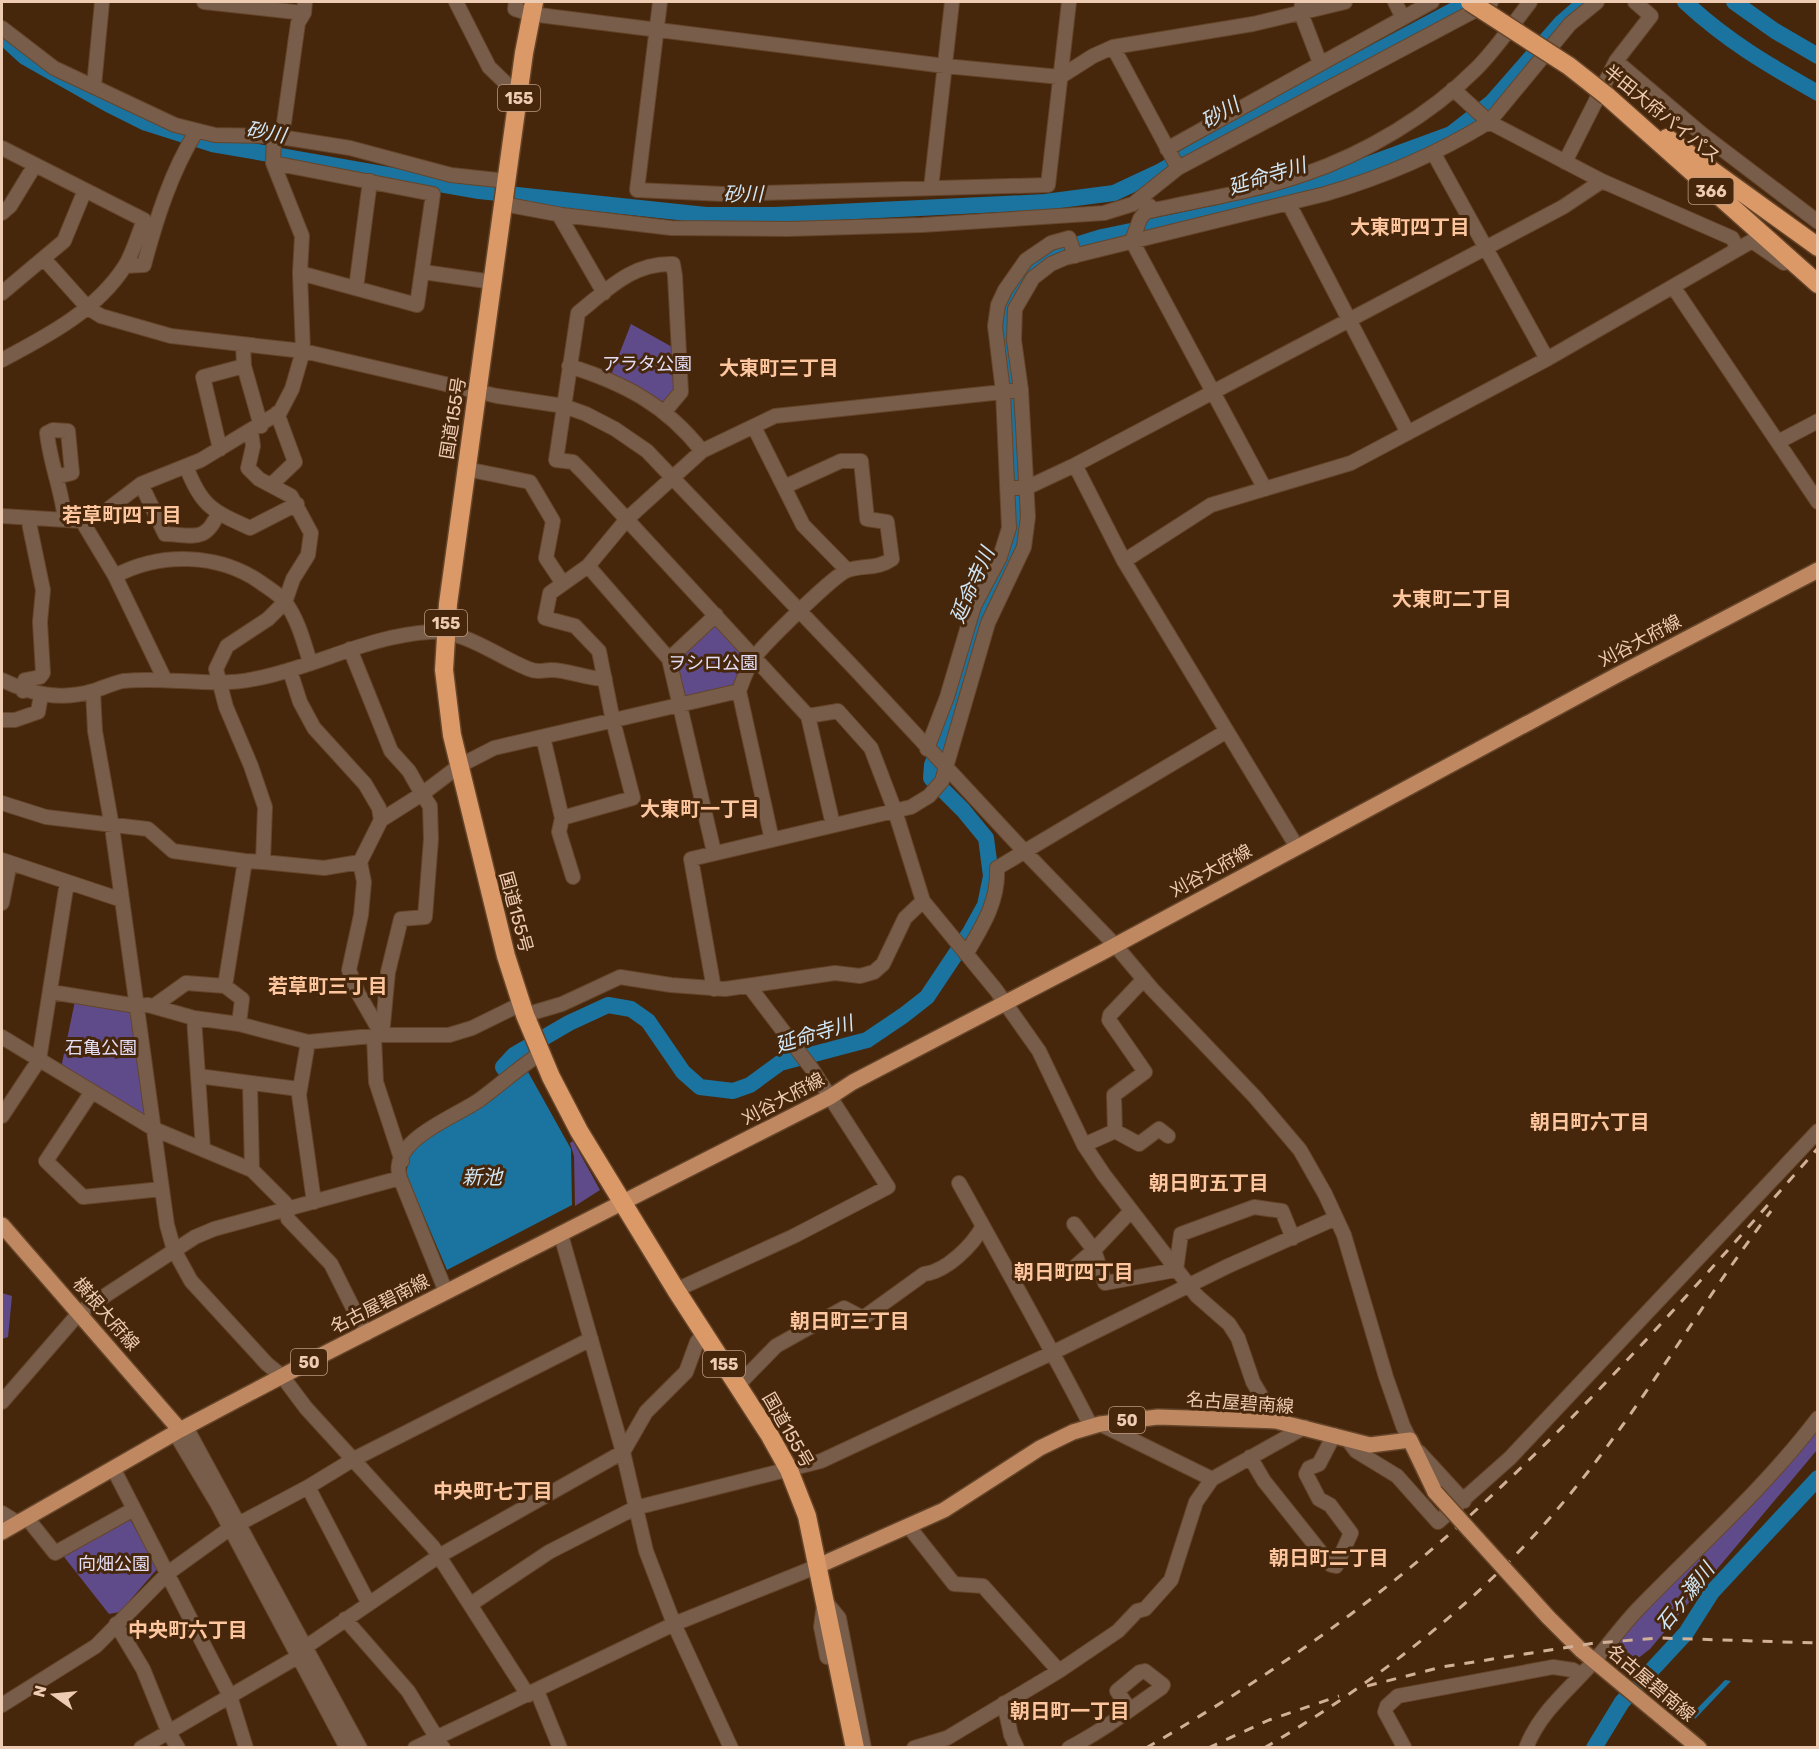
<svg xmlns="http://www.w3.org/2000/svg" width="1819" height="1749" font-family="Rubik,'Noto Sans JP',sans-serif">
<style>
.green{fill:#5f4b8a}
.water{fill:#1b73a0}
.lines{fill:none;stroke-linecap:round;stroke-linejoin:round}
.river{stroke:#1b73a0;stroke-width:16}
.minor-casing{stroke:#65452a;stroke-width:16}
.major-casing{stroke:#65452a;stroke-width:18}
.highway-casing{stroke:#65452a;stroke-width:21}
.minor{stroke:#785d4a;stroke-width:14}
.major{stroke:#bf8860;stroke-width:15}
.highway{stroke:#db9968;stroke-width:18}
.rail{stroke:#d2af97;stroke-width:3;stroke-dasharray:10 10;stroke-linecap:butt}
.major-bridge-casing{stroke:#65452a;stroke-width:18;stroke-linecap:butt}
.highway-bridge-casing{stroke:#65452a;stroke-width:21;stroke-linecap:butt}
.major-bridge{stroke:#bf8860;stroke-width:15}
.highway-bridge{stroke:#db9968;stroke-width:18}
.labels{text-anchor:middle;stroke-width:6;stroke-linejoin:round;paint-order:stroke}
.shield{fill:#47270c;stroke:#bc9a81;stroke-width:1.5}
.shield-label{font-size:16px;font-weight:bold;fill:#eecbb3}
.street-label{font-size:18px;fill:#eecbb3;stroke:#47270c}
.park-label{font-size:18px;fill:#e4def5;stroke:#47270c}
.water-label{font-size:20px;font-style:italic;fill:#d0e7f7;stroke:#47270c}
.neighbourhood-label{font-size:20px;font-weight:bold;fill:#fdc69e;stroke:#47270c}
</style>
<rect width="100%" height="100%" fill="#47270c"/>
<path class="green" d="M631 324 674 348 676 390 665 404 611 375Z
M716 620 750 659 737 688 682 700 674 660Z
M75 1001 132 1008 147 1114 144 1115 61 1068Z
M573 1141 600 1190 575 1206 574 1156 570 1143Z
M2 1293 12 1296 8 1337 2 1339Z
M1817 1427V1450L1650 1649 1623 1670 1616 1667 1612 1650 1652 1600Z
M128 1516 158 1568 120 1612 109 1614 61 1553Z"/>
<path class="water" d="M527 1070 571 1149 572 1205 447 1270 406 1174 409 1158 416 1143Z
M1725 1680 1731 1681 1695 1719 1691 1715Z"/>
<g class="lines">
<path class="river" d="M1685 2C1727 41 1768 65 1818 93
M1734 2 1775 31 1818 56
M2 36 25 57 108 104 146 123 212 144 479 191 706 215H775L1045 202 1114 193 1161 171 1279 103 1469 2
M513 1080 503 1067 514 1055 569 1023 608 1005 631 1009 648 1021 683 1072 700 1087 733 1091 750 1085 780 1063 867 1040 904 1015 927 997 969 934 985 905 991 876 986 838 963 810 931 778 932 765 958 698 976 626 1005 569 1017 530 1014 414 1007 355 1005 316 1016 284 1026 271 1044 255 1102 237 1222 212 1301 189 1451 134 1492 102 1561 23 1585 2
M1594 1748 1622 1702 1686 1633 1712 1592 1818 1478"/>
<defs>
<path id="minor" d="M204 2 304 13
M456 2 489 67 519 96
M516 2 515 9 531 14 945 66 1060 77 1093 56 1113 47 1253 24 1345 2
M660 2 637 190 723 194 1048 185 1069 2
M1302 2 1301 13 1320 63
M1395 2 1403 18
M1597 2 1570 24 1489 122 1602 181 1732 238 1738 249
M2 28 54 68 175 125 215 135 274 136 350 148 451 175 507 181
M1113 47 1178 168
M1616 61 1702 134 1818 222
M94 86 102 2
M282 137 298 23 304 13 305 2
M2 148 144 220C138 235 133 253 125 266 96 311 47 336 2 360
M1167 149 1432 2
M1434 154 1547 359
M1565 162 1616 61 1651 16 1635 2
M273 163 433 194 417 305 300 273
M931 188 952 2
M503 204 562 215 671 228 788 229 922 225 1104 213 1133 204 1178 168 1491 2
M1289 204 1408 433
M1150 206 1140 219 1132 241 1265 489
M1145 212C1198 200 1253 192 1305 174 1366 153 1430 115 1476 69 1496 49 1513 24 1530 2
M2 213 10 206 35 165
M559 215 604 293
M1755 238 1752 241 1784 263
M44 259 88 308 101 316 171 336 303 351 497 396 564 406 586 414 615 429 647 451 855 669 1025 852 1115 945 1152 989 1255 1097 1300 1150 1325 1194 1344 1235 1386 1377 1403 1426 1410 1440
M125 266 144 265C156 220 171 172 196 132
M423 272 493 282
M356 288 370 181
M1674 288 1818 502
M2 293 64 241 85 190
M243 344 244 366 261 426
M569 366C624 383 666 405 702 451L775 416 1012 391
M665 411 681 392 675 276 673 264C633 262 607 290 578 313L556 460 573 462 584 473 808 716 833 825
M754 427 803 525 847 570
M1778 442 1818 421
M220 449 203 377 244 366
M1075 465 1124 561 1297 847
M186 466C201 506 212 511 250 528L297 504
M466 469 530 482 553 521 546 558 562 582
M56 477 72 473 68 431 53 430 47 433C50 463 62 490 65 520
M141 484 165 534C193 535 206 543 218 513
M272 484 295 462 277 413
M1007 488H1026L1075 465 1563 207 1602 181
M2 516 82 521 103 513 141 484 201 460 280 412 292 389 303 351 300 273 302 236 273 163 274 136
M82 521 115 576 165 680
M1124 561 1211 505 1351 463 1547 359 1752 241
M588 566 669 659 714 852
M115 576C160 552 218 553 260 582 268 588 279 594 285 602 298 619 304 643 310 662
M350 649 391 751 409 771 422 794 381 820
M669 659 716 615
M290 671 300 702 314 728 365 784 379 808 381 820 360 862 364 882 361 915 349 970 358 993 382 1035
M2 680C32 694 59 701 93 691 103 688 113 683 123 681 167 676 211 688 254 679 314 668 367 636 429 632 464 629 498 657 529 669 538 673 543 670 551 670 569 670 587 679 605 679
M23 691 25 680 40 677 43 673 40 622 43 590 28 518
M93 691 95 731 112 827 167 1225 174 1250 191 1281 267 1364 282 1376 306 1408 433 1547 528 1695
M808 716 838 711 871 748 895 811 923 901 996 990 1039 1051 1084 1145 1104 1175 1197 1296 1229 1324 1238 1338 1253 1382 1276 1421
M2 720H15L38 712 41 695
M543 737 562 818 559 832 573 877
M927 749 947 697 974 606 1000 557 1009 528 1003 392 995 326 998 305 1005 290 1026 260 1051 243 1069 238 1075 256
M2 803 46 817 148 829 173 851 245 861
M562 818 633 798 613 721 599 651 575 626 545 618 550 593 588 566 627 519 702 451
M772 840 739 691C743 680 747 668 754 658 764 644 835 574 848 570 864 565 878 569 892 559L887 522 867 519 861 461H841L784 487
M2 860 122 900
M263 862 324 868 360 862
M2 903 10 863
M966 954C982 927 999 901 997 868L1227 731
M714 989 691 859 911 807 929 796 942 781 988 623 1024 547 1028 517 1021 390 1014 340 1015 309 1033 278 1051 264 1065 258 1325 194C1384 177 1437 154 1489 122L1453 89
M51 992 137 1006 148 1005 194 1018 239 1024 308 1042 382 1035H449L472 1028 521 1004
M154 1006 186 983 225 986
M525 1015 562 1004 620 977 671 985 725 989 835 973 860 976 874 972 883 964 905 918 923 901
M194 1018 203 1149
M239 1024 242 999 225 986 245 861 263 862 265 807 251 766 226 707 216 669 227 646 268 619 285 602 293 579 308 555 311 533 291 496 259 479 248 468 253 446 251 431
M382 1035 388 972 401 919 425 917 431 839 430 806 422 794 459 766 494 748 739 691
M2 1037 154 1129 252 1170 285 1203 288 1219 331 1264 366 1334
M374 1037 376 1082 402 1161
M308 1042 299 1095 314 1202
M198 1076 299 1089
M250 1084 252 1170
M91 1093 46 1161 83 1197 162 1189
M2 1116 39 1060 67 882
M1115 1131 1114 1095 1145 1072 1109 1020 1110 1015 1144 979
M1084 1145 1115 1131 1139 1144 1159 1129 1168 1136
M959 1183C1004 1264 1049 1344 1091 1426
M1074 1224 1094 1250 1105 1283 1176 1270 1181 1234 1254 1207 1282 1211 1293 1238
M561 1235 623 1452 646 1551 674 1624 731 1748
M1069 1272 1094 1250 1131 1211
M676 1290 794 1236 888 1187 812 1069 749 986
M446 1292 400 1178C387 1139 461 1115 482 1098 502 1083 520 1067 541 1053
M738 1385 776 1346 844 1308 863 1318 924 1274C946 1272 973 1245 983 1226
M2 1402 80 1312 195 1237 214 1229 400 1178
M1100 1424 1212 1479
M186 1427 360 1748
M175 1433 218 1505 347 1748
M1348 1440 1356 1451 1397 1476 1438 1522 1510 1458 1818 1131
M1419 1452 1464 1501
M1250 1457 1264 1481 1331 1565 1336 1566 1351 1533 1330 1505 1319 1499 1306 1474 1309 1468 1319 1464 1334 1435
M113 1468 230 1696 246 1748
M2 1513 18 1523
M27 1518 55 1553 134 1509
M909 1527 954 1584 983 1586 1059 1671
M826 1602 839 1618 864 1748
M369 1604 308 1487 354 1459 591 1339
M471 1604 549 1552 635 1508 821 1461 1054 1352 1228 1266 1336 1218
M823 1611 821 1627 827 1657
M345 1619 408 1691 443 1748
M116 1624 143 1669 168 1731 178 1748
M537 1691 560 1748
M1004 1703 1011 1735 1017 1748
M2 1705 96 1646 168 1573 229 1529 308 1487
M1404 1747 1385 1712 1387 1706 1398 1696 1553 1667 1573 1670 1580 1674
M141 1748 299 1656 307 1646 439 1556 623 1452 646 1412 686 1372 697 1342 704 1333
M415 1748 674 1624 818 1566
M914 1748 947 1738 1059 1671 1118 1631 1137 1611 1145 1609 1171 1580 1196 1502 1212 1479 1305 1427
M1069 1748C1102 1731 1131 1709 1161 1688L1163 1685 1145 1671 1140 1672 1117 1691 1130 1710
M1526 1748C1540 1711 1571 1688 1596 1659 1610 1643 1622 1626 1637 1610 1698 1547 1765 1488 1818 1418"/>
<path id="major" d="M2 1225 180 1430
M2 1532 180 1430 324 1354 830 1097 853 1082 1101 953 1619 674 1818 570
M818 1566 944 1510 1040 1448 1073 1432 1100 1424 1158 1417 1276 1421 1370 1445 1410 1440 1435 1492
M1548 1617 1581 1650 1699 1748"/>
<path id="highway" d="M534 2 524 53 448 604 444 670 452 735 506 956 525 1015 551 1077 579 1131 676 1290 769 1434 789 1470 807 1516 855 1748
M1607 96 1818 284
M1667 138 1818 247"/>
</defs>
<use href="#minor" class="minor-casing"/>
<use href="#major" class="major-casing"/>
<use href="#highway" class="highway-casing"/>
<use href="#minor" class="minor"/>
<use href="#major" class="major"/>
<use href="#highway" class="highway"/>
<path class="rail" d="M1367 1686 1442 1667 1595 1643 1660 1638 1818 1643
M1146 1748C1255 1685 1360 1614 1454 1530 1585 1413 1702 1280 1818 1148
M1208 1748 1269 1720 1339 1696
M1264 1748C1379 1681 1486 1597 1571 1493 1644 1404 1701 1303 1771 1211"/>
<defs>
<path id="major-bridge" d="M1435 1492 1548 1617"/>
<path id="highway-bridge" d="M1470 2 1569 66 1607 96"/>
</defs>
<use href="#major-bridge" class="major-bridge-casing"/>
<use href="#highway-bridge" class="highway-bridge-casing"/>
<use href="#major-bridge" class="major-bridge"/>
<use href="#highway-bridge" class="highway-bridge"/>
</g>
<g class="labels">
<g class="shield">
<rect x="498" y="85" width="42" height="26" rx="4.5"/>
<rect x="1688.5" y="178" width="45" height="26" rx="4.5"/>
<rect x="425" y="610" width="42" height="26" rx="4.5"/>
<rect x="291" y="1349" width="36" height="26" rx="4.5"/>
<rect x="703" y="1351" width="42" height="26" rx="4.5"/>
<rect x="1109" y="1407" width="36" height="26" rx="4.5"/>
</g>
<g class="shield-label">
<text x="519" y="104">155</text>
<text x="1711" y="197">366</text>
<text x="446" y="629">155</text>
<text x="309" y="1368">50</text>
<text x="724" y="1370">155</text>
<text x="1127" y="1426">50</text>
</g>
<g class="street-label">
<text transform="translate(1662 114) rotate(39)" y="6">半田大府パイパス</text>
<text transform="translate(453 418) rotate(-81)" y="6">国道155号</text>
<text transform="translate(1640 641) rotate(-28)" y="6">刈谷大府線</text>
<text transform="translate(1211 871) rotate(-29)" y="6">刈谷大府線</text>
<text transform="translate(516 912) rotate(75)" y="6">国道155号</text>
<text transform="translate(783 1099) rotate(-28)" y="6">刈谷大府線</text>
<text transform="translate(380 1304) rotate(-27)" y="6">名古屋碧南線</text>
<text transform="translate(106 1314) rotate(49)" y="6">横根大府線</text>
<text transform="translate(1240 1403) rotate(4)" y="6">名古屋碧南線</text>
<text transform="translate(788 1430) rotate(60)" y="6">国道155号</text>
<text transform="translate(1651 1683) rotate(40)" y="6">名古屋碧南線</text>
</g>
<g class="park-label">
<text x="647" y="370">アラタ公園</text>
<text x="713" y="669">ヲシロ公園</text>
<text x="101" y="1054">石亀公園</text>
<text x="114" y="1570">向畑公園</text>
</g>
<g class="water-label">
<text transform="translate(1220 113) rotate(-30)" y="7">砂川</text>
<text transform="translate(266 132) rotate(10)" y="7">砂川</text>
<text transform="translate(1267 176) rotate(-17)" y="7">延命寺川</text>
<text x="743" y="201">砂川</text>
<text transform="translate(972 585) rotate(-66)" y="7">延命寺川</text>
<text transform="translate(814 1034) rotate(-17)" y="7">延命寺川</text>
<text x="482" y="1184">新池</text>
<text transform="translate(1685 1597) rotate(-52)" y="7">石ヶ瀬川</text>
</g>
<g class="neighbourhood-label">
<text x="1410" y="234">大東町四丁目</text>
<text x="779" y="375">大東町三丁目</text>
<text x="122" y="522">若草町四丁目</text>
<text x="1452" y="606">大東町二丁目</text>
<text x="700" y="816">大東町一丁目</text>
<text x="328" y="993">若草町三丁目</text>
<text x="1590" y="1129">朝日町六丁目</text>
<text x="1209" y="1190">朝日町五丁目</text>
<text x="1074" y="1279">朝日町四丁目</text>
<text x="850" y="1328">朝日町三丁目</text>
<text x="493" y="1498">中央町七丁目</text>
<text x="1329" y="1565">朝日町二丁目</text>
<text x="188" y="1637">中央町六丁目</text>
<text x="1070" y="1718">朝日町一丁目</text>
</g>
</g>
<rect width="1819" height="1749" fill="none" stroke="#eecbb3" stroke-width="6"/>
<g transform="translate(54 1695) rotate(285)" stroke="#47270c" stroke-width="4.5" paint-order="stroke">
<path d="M0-4.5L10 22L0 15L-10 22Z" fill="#eecbb3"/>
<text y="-9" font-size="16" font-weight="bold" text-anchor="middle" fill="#eecbb3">N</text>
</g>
</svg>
